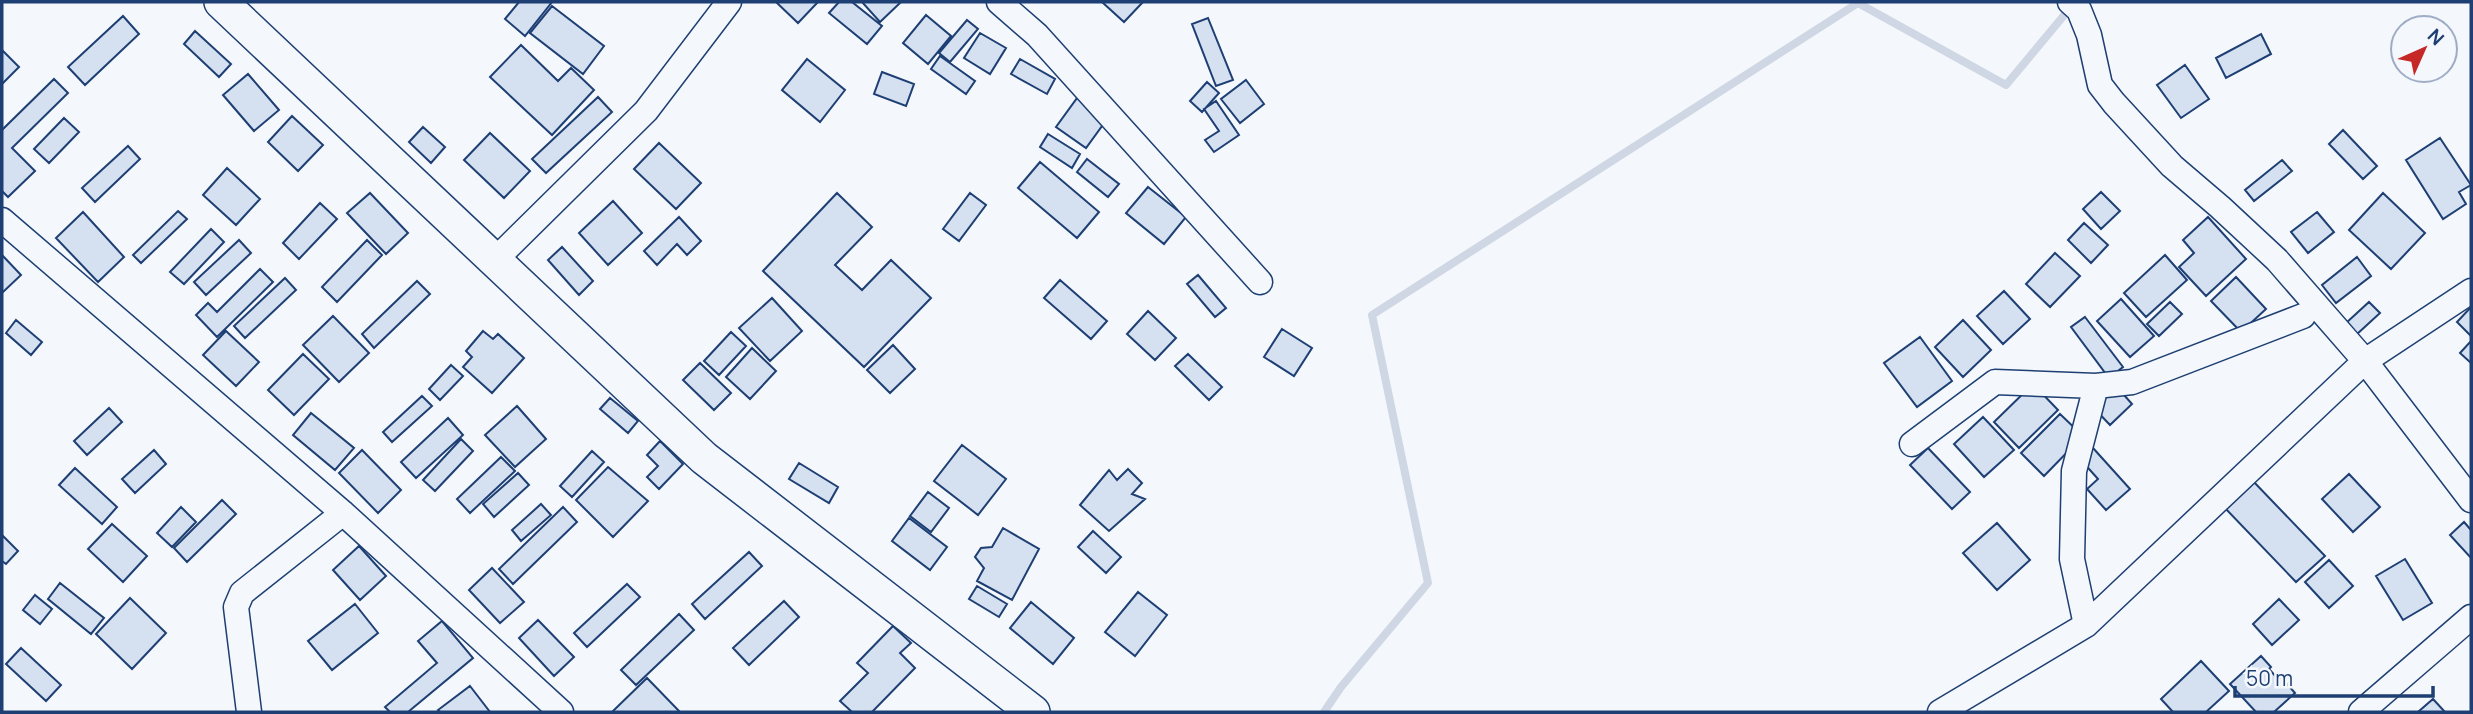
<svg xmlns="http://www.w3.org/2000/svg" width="2473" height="714" font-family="Manrope,sans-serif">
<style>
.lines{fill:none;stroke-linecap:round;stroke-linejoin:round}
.stream{stroke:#cfd7e4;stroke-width:8}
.building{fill:#d5e0f0;stroke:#1d3f73;stroke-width:2}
.street-casing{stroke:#1d3f73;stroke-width:27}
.secondary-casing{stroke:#1d3f73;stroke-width:36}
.street{stroke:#f4f7fb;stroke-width:24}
.secondary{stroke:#f4f7fb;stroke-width:33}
</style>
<rect width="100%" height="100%" fill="#f4f7fb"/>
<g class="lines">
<path class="stream" d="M1324 712 1341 687 1428 583 1372 315 1858 3 2006 85 2071 7"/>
</g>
<path class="building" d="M519 2H552L525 36 505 19Z
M776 2H818L798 23Z
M839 2H852L882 26 867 44 829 13Z
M862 2H901L880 22Z
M1102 2H1143L1124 22Z
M552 6 604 46 583 74 530 33Z
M926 15 951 36 928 64 903 43Z
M123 16 139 34 85 85 68 67Z
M1208 18 1233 80 1216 86 1192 24Z
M967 20 978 29 950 62 939 53Z
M195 31 231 64 219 77 184 44Z
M980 33 1006 48 990 74 964 58Z
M2261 34 2271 54 2226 78 2216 58Z
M521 45 558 81 571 68 594 90 552 135 490 77Z
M2 50 19 67 2 84Z
M940 56 975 81 966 94 931 69Z
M807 59 845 90 820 122 782 90Z
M1020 59 1055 79 1047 94 1011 74Z
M2185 65 2209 99 2181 118 2157 85Z
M882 72 914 84 906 106 874 94Z
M248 74 279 110 254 131 223 95Z
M54 79 68 93 12 148 35 171 8 197 2 191V130Z
M1246 80 1264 104 1240 123 1221 99Z
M1207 82 1219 93 1202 112 1190 101Z
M1080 94 1110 115 1086 148 1056 127Z
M598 97 612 112 546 173 532 159Z
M1216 101 1239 135 1214 152 1205 140 1219 131 1204 109Z
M292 116 323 145 298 171 268 142Z
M64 118 79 132 49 163 34 149Z
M423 127 445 147 431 163 409 142Z
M2343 130 2377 166 2363 179 2329 144Z
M490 133 530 171 504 198 464 160Z
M1048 134 1080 154 1072 168 1040 147Z
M2440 138 2471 185 2459 192 2466 204 2443 219 2406 160Z
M659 143 701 183 676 209 634 169Z
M128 146 140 159 95 202 82 188Z
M1087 159 1119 184 1108 197 1077 172Z
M2282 160 2292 171 2254 201 2245 190Z
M1040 162 1099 212 1077 238 1018 188Z
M227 168 260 199 236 225 203 195Z
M1148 187 1186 217 1164 244 1126 213Z
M2101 192 2120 211 2101 229 2083 209Z
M370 193 408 233 386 254 347 213Z
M837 193 872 227 835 265 862 290 891 260 931 298 864 367 763 271Z
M970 193 986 205 959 241 943 229Z
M2383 193 2425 233 2391 269 2349 230Z
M613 201 642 233 608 265 579 233Z
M320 203 337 219 299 259 283 243Z
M178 211 187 219 141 263 133 255Z
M83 212 124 257 98 282 56 238Z
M2317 212 2334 232 2308 253 2291 232Z
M679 217 701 241 687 255 677 244 657 265 644 251Z
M2208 217 2246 259 2206 296 2179 267 2194 253 2183 240Z
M2084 223 2108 245 2091 263 2068 240Z
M211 229 224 242 184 284 170 272Z
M239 240 251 253 206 295 194 282Z
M367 240 382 255 337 302 322 287Z
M562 247 593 281 579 295 548 260Z
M2055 253 2080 276 2050 307 2026 284Z
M2 255 21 275 2 293Z
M2165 255 2187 280 2146 317 2124 293Z
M2357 257 2371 276 2336 303 2322 285Z
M260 269 273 282 217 337 196 315 208 303 217 312Z
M1198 275 1226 308 1215 317 1187 284Z
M2236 277 2266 309 2241 332 2211 301Z
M285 278 296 290 245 338 234 326Z
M1060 280 1107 321 1091 339 1044 298Z
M417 281 430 294 374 348 362 334Z
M2004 291 2030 319 2003 344 1977 316Z
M772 298 802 331 770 361 739 328Z
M2121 299 2154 336 2130 357 2097 321Z
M2170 302 2182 314 2159 336 2147 324Z
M2369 302 2380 313 2356 335 2346 323Z
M2471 307V336L2457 322Z
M1148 311 1176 338 1155 360 1127 334Z
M333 316 369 353 339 382 303 345Z
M2085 317 2123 367 2109 378 2071 327Z
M16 320 42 342 31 355 6 333Z
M1963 320 1991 350 1963 377 1935 347Z
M1282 329 1312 348 1294 376 1264 357Z
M226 331 259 362 236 386 203 355Z
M483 331 493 339 498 334 524 358 492 393 463 367 472 357 466 351Z
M731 332 746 346 719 375 704 361Z
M1920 337 1952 381 1917 407 1884 363Z
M2471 341V363L2460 353Z
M893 345 915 369 890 393 867 370Z
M752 348 776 371 750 399 726 377Z
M303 354 329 379 294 415 268 390Z
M1188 354 1222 387 1209 400 1175 366Z
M700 363 731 393 714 410 683 380Z
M451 365 463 376 440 400 429 389Z
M2033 384 2058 410 2019 448 1994 422Z
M2116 386 2132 404 2110 425 2093 407Z
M422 396 432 406 392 442 383 432Z
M610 398 638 421 628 433 600 409Z
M517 406 546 439 515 467 485 435Z
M109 408 122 422 87 455 74 441Z
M311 413 354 448 335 470 293 435Z
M2060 414 2083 436 2044 476 2021 453Z
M1983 417 2014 450 1984 477 1954 444Z
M448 418 463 435 416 478 401 462Z
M461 439 473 451 435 491 423 480Z
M660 441 683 464 659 489 647 477 658 466 647 455Z
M962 445 1006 479 978 515 934 481Z
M1928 448 1970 492 1952 509 1910 465Z
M2093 448 2130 489 2106 510 2087 489 2098 479 2081 460Z
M154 450 166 464 135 493 122 479Z
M362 450 401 490 378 513 339 473Z
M592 451 604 462 572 497 560 486Z
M501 457 515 471 470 513 457 499Z
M799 463 838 487 829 503 789 479Z
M608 467 648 501 613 537 576 500Z
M75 468 117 507 102 524 59 485Z
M1128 469 1142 483 1132 494 1145 499 1109 531 1080 505 1109 470 1117 480Z
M518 473 529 485 494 517 483 504Z
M2349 474 2380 507 2353 532 2322 499Z
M2252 480 2325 556 2296 582 2224 507Z
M928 492 949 508 931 532 910 516Z
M222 500 236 514 187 562 174 548Z
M541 504 551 515 521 541 512 530Z
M181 507 196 522 172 547 157 533Z
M563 507 577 522 513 584 499 569Z
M909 518 947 547 930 570 892 541Z
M2464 522 2471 530V558L2450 535Z
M1997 523 2030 560 1997 590 1963 553Z
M112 524 147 556 123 582 88 549Z
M1003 528 1039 549 1012 600 977 581 984 568 975 557 981 548 992 547Z
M1093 531 1121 557 1106 573 1078 547Z
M2 535 18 551 6 564 2 561Z
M359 546 386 576 360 600 333 570Z
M749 552 762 566 705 619 692 604Z
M2405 559 2432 603 2403 620 2376 576Z
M2329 560 2353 586 2329 608 2305 582Z
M492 568 524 602 500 623 469 590Z
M60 583 104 618 91 634 48 599Z
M627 584 640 597 587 647 574 633Z
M977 586 1007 604 999 617 969 599Z
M1138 592 1167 615 1135 656 1105 632Z
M35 595 52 609 40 624 23 610Z
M130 598 166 633 132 669 96 634Z
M2279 599 2299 620 2272 645 2253 624Z
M784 601 799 617 749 665 733 648Z
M1031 602 1074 638 1053 664 1010 628Z
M355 604 378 633 332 670 308 641Z
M679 614 694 630 636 685 621 670Z
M538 620 574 657 554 676 519 638Z
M442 621 473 658 408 712H390L385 707 437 663 418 641Z
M893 626 911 643 900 653 915 668 872 712H852L840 701 868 673 857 663Z
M21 648 61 685 46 701 6 664Z
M2261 656 2271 667 2269 669 2278 679 2281 677 2295 693 2274 712H2256L2230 684Z
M2201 661 2229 691 2206 712H2173L2161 699Z
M647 678 680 712H612Z
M470 686 490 712H440L438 710Z
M2433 699 2445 712H2418Z"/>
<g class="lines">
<defs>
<path id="street" d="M999 2 1037 35 1260 282
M2070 2 2079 10 2089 35 2100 85 2114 103 2172 166 2220 207 2277 260 2365 361 2471 500
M2 220 343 513 561 712
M495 260 646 111 729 2
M1912 444 1995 382 2096 386
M2086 625 2072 559 2074 471 2096 386 2132 382 2303 316
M249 712 236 607 242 593 343 513
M1940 712 2086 625 2365 361 2471 291
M2361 712 2471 617"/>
<path id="secondary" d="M221 2 704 458 1033 712"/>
</defs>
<use href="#street" class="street-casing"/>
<use href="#secondary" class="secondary-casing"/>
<use href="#street" class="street"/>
<use href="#secondary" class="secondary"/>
</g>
<rect width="2473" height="714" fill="none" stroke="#1d3f73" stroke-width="7"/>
<g transform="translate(2424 49) rotate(45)"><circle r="33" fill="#f4f7fb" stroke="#9eadc5" stroke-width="2"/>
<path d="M0-5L12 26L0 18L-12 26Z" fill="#c62828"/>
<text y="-10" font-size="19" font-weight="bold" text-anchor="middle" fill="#1d3f73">N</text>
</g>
<path d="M2235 686v10h198v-10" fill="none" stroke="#1d3f73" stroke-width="3.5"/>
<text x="2246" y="686" font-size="21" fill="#1d3f73" stroke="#f4f7fb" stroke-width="5" paint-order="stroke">50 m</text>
</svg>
